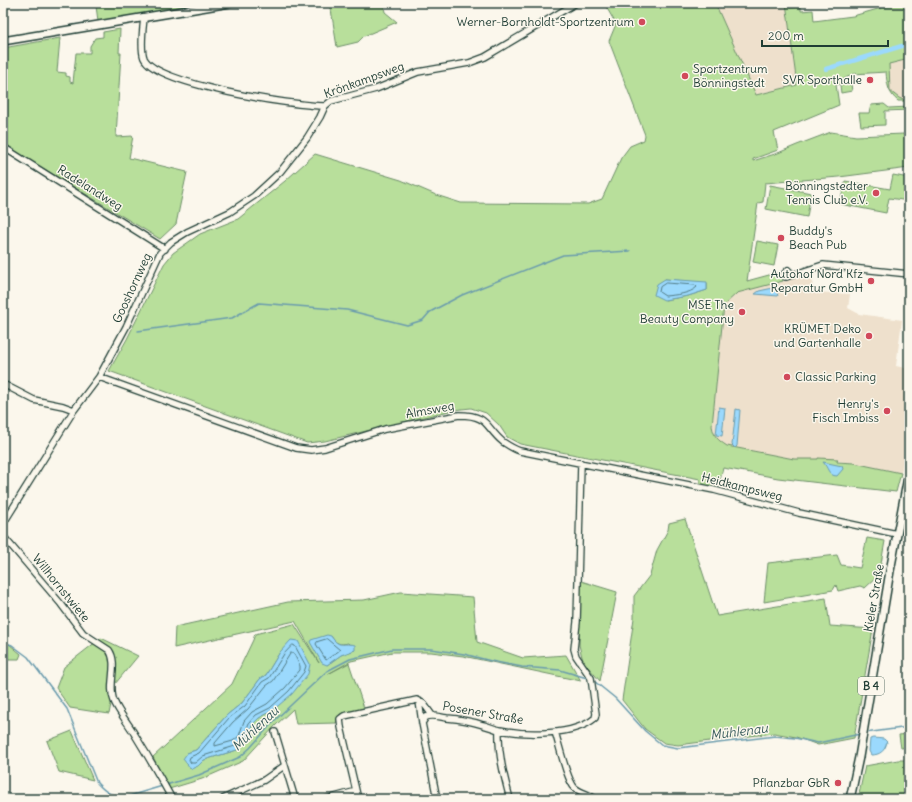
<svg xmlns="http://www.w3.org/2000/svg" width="912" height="802" font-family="Delius,sans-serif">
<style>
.built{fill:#eee0cc}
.green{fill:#b8df9b;stroke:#6c8e68;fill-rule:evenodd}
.water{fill:#9bd9fd;stroke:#699bad}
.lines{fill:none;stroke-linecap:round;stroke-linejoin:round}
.shore{stroke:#517b84;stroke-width:1}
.stream{stroke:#699bad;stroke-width:1.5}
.canal{stroke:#9bd9fd;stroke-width:4.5}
.minor-casing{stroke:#1f3d34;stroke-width:8}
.major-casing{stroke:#1f3d34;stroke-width:10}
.minor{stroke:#fbf7ec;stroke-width:5.5}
.major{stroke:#fbf7ec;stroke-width:7}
.poi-dot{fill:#d1495b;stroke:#fbf7ec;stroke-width:1.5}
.labels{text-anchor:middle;stroke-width:3;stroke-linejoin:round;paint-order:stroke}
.shield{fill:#fbf7ec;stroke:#61756b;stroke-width:1}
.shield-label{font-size:11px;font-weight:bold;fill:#1f3d34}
.poi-label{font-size:12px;fill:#1f3d34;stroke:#fbf7ec;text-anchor:end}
.street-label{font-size:12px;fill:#1f3d34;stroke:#fbf7ec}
.water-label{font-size:13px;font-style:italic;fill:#385c5c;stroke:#fbf7ec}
</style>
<rect width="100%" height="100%" fill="#fbf7ec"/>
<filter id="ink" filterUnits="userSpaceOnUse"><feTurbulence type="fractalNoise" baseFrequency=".025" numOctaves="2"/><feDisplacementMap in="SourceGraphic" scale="8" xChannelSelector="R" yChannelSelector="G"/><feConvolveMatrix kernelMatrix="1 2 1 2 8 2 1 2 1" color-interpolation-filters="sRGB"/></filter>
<g filter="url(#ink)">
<path class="built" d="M715 3H786L797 85 755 95Z
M909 59V101H906L899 98 890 91 889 64Z
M906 205H909V230H905Z
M813 273 812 292 850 294 848 308 859 314 902 320 896 366 909 369V433L901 473 854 463 818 459H794L727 446 719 441 714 435 712 426 724 305 737 293Z"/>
<path class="green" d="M100 3H197L198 5 98 21 96 6 100 5Z
M330 3H383L385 12 397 22 364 36 358 42 337 47Z
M604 3H715L756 95 797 85 786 3H789L790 8 801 7V11L813 10 814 21 853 16 892 5 909 3V59L889 64 890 91 899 98 906 101H898C888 93 887 84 886 72L853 74 844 79V83L836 85 839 105 774 132 778 150 753 159V161L778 153 797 145 831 132 856 136 904 134 908 137 909 168 839 177 765 183 763 202 758 203 747 281 780 272 783 281 737 293 724 305 712 426C714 437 718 440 727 446L794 459H818V458L838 459 837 462 854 463 901 473 896 492 778 478 723 468 718 488 700 485V479L520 444 507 437 499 425 486 413 471 408 453 410 325 441 307 443 109 371 127 339 164 264 173 253 200 234 238 219 285 181 315 154 401 180 436 195 461 203 588 204 602 199 621 158 630 146 644 140 645 135 609 41 616 24ZM665 279 707 283V290L688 296 665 300Z
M120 29 119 53H121L116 137 133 136 129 158 187 172 176 224 160 239 3 144V48L60 38 57 72 66 73V76L70 77V82L73 83 76 53H90V46L95 38 103 37V32Z
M851 84 852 91 841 93 840 85Z
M884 104 889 108 909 107V110L885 111V125L861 126 859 113H869L871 105Z
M893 175 909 178V201L889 198 886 213 840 204 845 181 890 189Z
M770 185 811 193 807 217 766 209Z
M757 241 778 245 774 266 753 262Z
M685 519 717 616 826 598 830 626 873 629 854 738 818 745 796 737 774 733 678 745 664 743 645 729 622 700 634 618V596L650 575 657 550 668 530 669 523Z
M867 538 885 541 879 575 865 588 860 586 838 591 836 585 833 590 764 602 768 563 837 555 841 565 860 568Z
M581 581 617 592 600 681 583 661 579 645Z
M401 592 473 597 477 642 523 658 566 655 581 681 463 656 431 652H392L351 661 328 674 349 663 364 708 340 714 336 723 296 724 293 709 276 725 243 761 202 779 169 789 153 757 232 684 253 640 255 634 294 624 319 663 295 621 174 648 175 627 288 602 364 600ZM331 636C336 644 340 645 348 643L355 650 341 655 327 665ZM280 652 272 711 259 718 252 725 247 741 237 750 204 760 198 766 187 753 196 750 227 715 242 703 260 679 266 675Z
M101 638 138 656 115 684 109 714 70 708 56 688 64 667Z
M3 639 21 654 19 659H3Z
M72 731 93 780 59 772 47 741Z
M909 734V747L901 748 899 735Z
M898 760H905L909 765V799H858L865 766Z"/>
<path class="water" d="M665 279 707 282V290L688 296 664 300 654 295 657 284Z
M773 288 776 290 778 296 755 294 759 291Z
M719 407 725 408 722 436 716 435Z
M736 409 740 410 737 446 735 448 732 445Z
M823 462 842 466 843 469 837 476C828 476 828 467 823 462Z
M327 635 331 636C339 649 343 642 355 645V650L341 655 327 665 322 663 310 642 311 640Z
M291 640 298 641 310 664 308 674 292 694 272 711 259 718 252 725 247 741 237 750 204 760 198 766 191 769 183 759 187 753 196 750 227 715 242 703 260 679 266 675 280 652Z
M874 738 884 739 887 742C885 751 880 755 871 755L869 751 870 739Z"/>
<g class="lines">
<path class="shore" d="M666 283 695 285 697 287C690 294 675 295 665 296L659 292 660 287Z
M327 639 340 650 326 660 316 644 317 642Z
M293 645 295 646 306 666 304 672 289 691 270 708 256 715 249 723 243 739 235 746 203 756 195 763H191L189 760 190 757 199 753 229 718 245 706 262 682 269 678 284 654Z
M291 653 294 654 300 666V670L285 688 267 704 252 712 244 721 239 736 233 741 215 746V743L233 722 248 709 266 686 273 681Z"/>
<path class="stream" d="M138 331 232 318 259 303 347 310 407 325 423 320 430 312 462 295 563 255 630 251
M3 642 12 645 28 657 67 709 97 783C107 794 112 796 126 797L199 775 240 757 250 748 274 721 327 671 350 659 392 649H431L464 654 491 661 522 667 560 670 587 678
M594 681 615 698 645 731 662 745 678 748 775 736 795 738 818 743 860 734
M865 733 909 727"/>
<path class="canal" d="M826 69 902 46"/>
<defs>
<path id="minor" d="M144 18C143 28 140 48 144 58 156 85 295 106 325 106L331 101 376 89 418 72 469 63 485 57 576 3
M3 147 165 249
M793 275 788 270 784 274 786 277 823 265 909 274
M99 377 296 448 311 450 325 448 385 429 459 415C489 415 485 427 503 442 509 446 514 449 520 451L714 490 799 513 897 534
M3 384 34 400 63 406 74 410
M3 524 74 410 99 377 126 327 160 253 171 242 187 232 230 212 254 196 280 172 307 138 320 117 325 106
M3 536 61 604 83 633 109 650C119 664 107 685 114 701 119 713 129 724 135 735 148 756 160 777 172 799
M419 701 422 723 437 799
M422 723 426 717C433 714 439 717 447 718 459 719 471 721 483 725 488 726 494 729 500 730 526 735 574 736 595 718L596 714 591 678 576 656 574 649 577 622 581 463
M499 730C498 754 504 776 510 799
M275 732 295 799
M555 732C559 744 567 781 575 788 581 793 589 794 595 799
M223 799 264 780 284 766
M327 799 353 792
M358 799 341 727 340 719 344 716 417 700 424 704 432 715"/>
<path id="major" d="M3 41 230 3
M850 799 859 757 890 571 909 472"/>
</defs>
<use href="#minor" class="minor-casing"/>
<use href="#major" class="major-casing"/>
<use href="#minor" class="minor"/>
<use href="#major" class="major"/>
</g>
</g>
<g class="poi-dot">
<circle cx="642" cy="22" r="4"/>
<circle cx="685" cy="76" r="4"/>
<circle cx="870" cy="80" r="4"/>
<circle cx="876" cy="193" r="4"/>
<circle cx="781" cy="238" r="4"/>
<circle cx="871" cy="281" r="4"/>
<circle cx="742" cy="312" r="4"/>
<circle cx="869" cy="336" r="4"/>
<circle cx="787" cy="377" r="4"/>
<circle cx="887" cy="411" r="4"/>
<circle cx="838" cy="783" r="4"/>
</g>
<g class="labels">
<rect class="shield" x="858" y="677" width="26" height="18" rx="3"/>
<g class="shield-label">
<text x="871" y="690">B 4</text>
</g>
<g class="poi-label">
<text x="634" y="26">Werner-Bornholdt-Sportzentrum</text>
<text x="693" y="73" text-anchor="start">Sportzentrum<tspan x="693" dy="14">Bönningstedt</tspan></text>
<text x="862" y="84">SVR Sporthalle</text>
<text x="868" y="190">Bönningstedter<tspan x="868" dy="14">Tennis Club e.V.</tspan></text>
<text x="789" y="235" text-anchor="start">Buddy's<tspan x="789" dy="14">Beach Pub</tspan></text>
<text x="863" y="278">Autohof Nord Kfz<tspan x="863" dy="14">Reparatur GmbH</tspan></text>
<text x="734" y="309">MSE The<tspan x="734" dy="14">Beauty Company</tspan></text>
<text x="861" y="333">KRÜMET Deko<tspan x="861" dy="14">und Gartenhalle</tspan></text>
<text x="795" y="381" text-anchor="start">Classic Parking</text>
<text x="879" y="408">Henry's<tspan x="879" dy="14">Fisch Imbiss</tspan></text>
<text x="830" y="787">Pflanzbar GbR</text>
</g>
<g class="street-label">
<text transform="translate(364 80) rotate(-20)" y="4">Krönkampsweg</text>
<text transform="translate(90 188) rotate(32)" y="4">Radelandweg</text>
<text transform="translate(132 288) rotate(-65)" y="4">Gooshornweg</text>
<text transform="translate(430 410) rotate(-10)" y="4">Almsweg</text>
<text transform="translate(742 487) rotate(14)" y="4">Heidkampsweg</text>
<text transform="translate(61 588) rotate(51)" y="4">Willhornstwiete</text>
<text transform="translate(874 598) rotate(-80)" y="4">Kieler Straße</text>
<text transform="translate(483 713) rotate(10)" y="4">Posener Straße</text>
</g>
<g class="water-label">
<text transform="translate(255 728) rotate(-43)" y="5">Mühlenau</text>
<text transform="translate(739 731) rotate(-7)" y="5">Mühlenau</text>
</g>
</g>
<rect width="912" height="802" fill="none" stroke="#fbf7ec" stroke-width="16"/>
<rect x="8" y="8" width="896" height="786" fill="none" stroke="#1f3d34" stroke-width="1.5" filter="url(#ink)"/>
<path d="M762 40v6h126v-6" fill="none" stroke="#1f3d34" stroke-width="2"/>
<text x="768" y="40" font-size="12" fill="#1f3d34" stroke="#fbf7ec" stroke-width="3" paint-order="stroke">200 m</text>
</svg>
